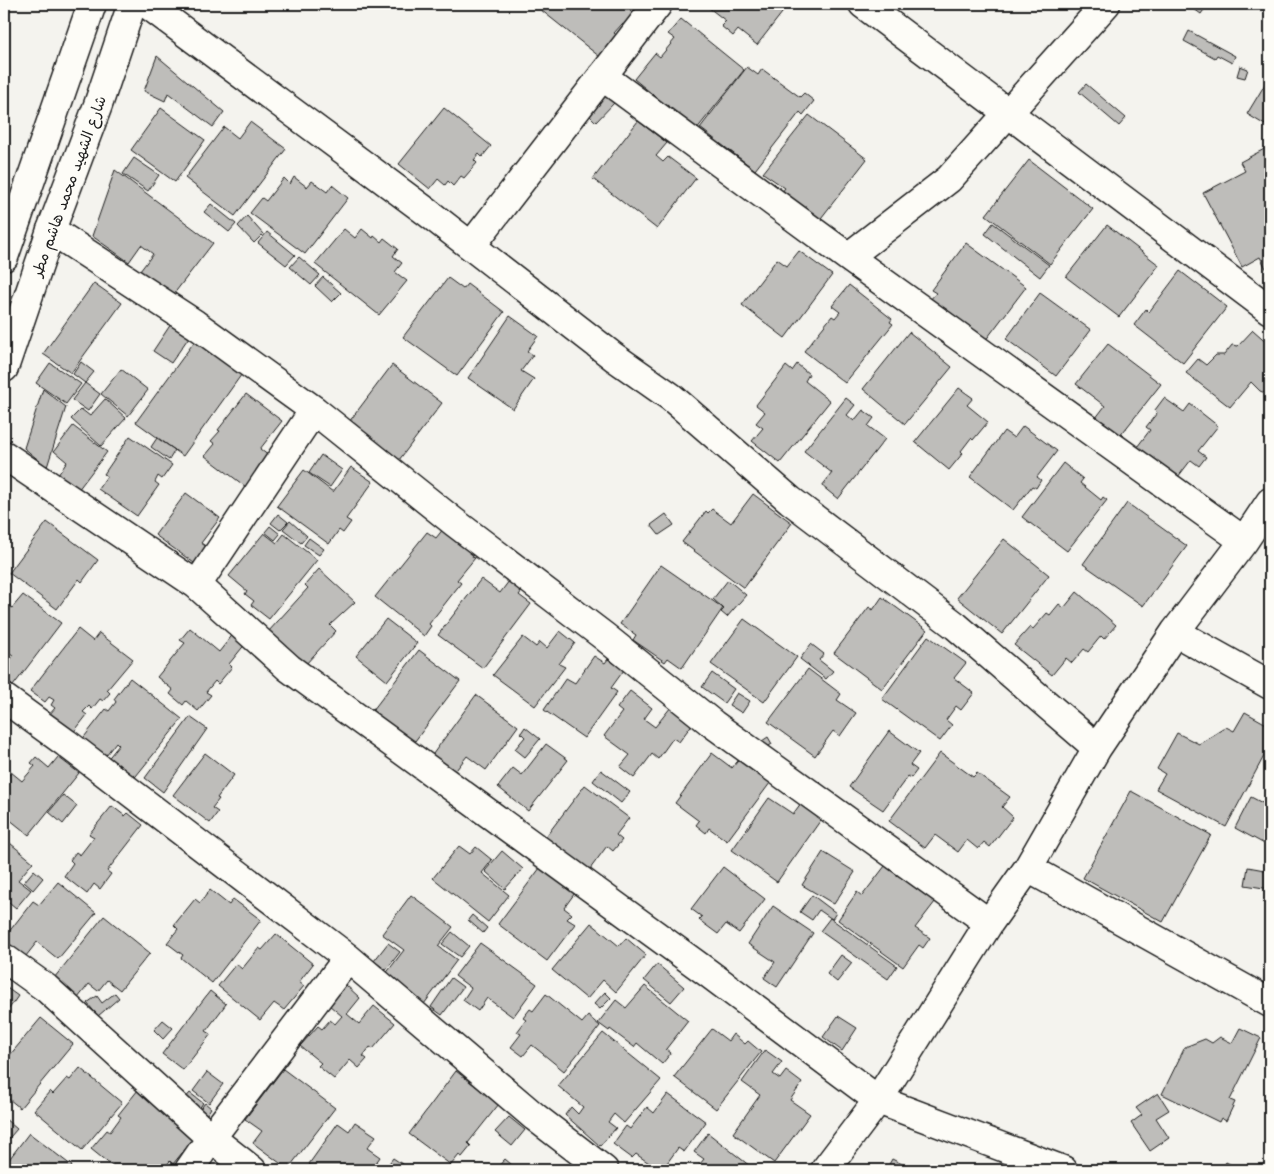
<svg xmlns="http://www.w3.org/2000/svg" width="1274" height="1174" font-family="'Comic Neue','Playpen Sans Arabic',sans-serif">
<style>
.building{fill:#bebdba;stroke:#1c1c1c}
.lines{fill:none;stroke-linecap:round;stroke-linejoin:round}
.minor-casing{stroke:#1c1c1c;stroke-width:31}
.primary-casing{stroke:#1c1c1c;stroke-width:31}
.minor{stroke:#fdfcf7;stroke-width:28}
.primary{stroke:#fdfcf7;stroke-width:28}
.labels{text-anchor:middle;stroke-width:4;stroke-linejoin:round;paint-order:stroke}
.street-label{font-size:15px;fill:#1c1c1c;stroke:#fdfcf7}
</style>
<rect width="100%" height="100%" fill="#f4f3ee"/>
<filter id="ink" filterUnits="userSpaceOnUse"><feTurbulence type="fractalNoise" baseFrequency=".02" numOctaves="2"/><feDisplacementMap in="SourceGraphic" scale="10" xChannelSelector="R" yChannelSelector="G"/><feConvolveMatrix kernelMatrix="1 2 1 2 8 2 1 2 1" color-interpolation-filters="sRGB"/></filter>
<g filter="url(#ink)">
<path class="building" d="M546 4H650L629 30 622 24 614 33 622 40 605 61 541 10Z
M704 4H789L757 45 738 30 733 36 721 26 726 21Z
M1187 4H1208L1201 14Z
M681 19 744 70 696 130 634 79 655 53 660 57 675 39 668 34Z
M1189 31 1235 56 1232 63 1217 55 1215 58 1184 41Z
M157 56 224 112 213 127 168 93 165 101 144 91Z
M1240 66 1248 69 1245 78 1237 76Z
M747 67 758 75 762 69 800 97 804 93 814 101 803 115 800 112 755 170 700 128Z
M1270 76V128L1247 114Z
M1086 84 1126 118 1119 126 1079 92Z
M605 94 614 103 596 122 587 113Z
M161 108 205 140 175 182 131 150Z
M444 108 491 146 482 157 479 154 474 160 477 163 464 178 461 176 453 186 448 181 445 185 438 179 430 189 399 164Z
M809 115 867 159 818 222 781 193 785 188 763 173Z
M638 121 667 143 656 156 663 162 668 157 696 178 657 229 593 179Z
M250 122 286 149 235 216 185 178 224 127 238 138Z
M1270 146V196L1267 197 1270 203V268L1267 270 1260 257 1242 267 1203 193 1245 171 1240 162Z
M134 158 159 175 148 191 123 174Z
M1029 160 1093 209 1050 264 986 215Z
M115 170 213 243 173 295 140 271 153 254 141 245 129 262 92 236Z
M294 177 307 187 312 181 327 192 332 185 348 198 305 254 250 213 262 198 266 201 284 178 290 184Z
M211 204 236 224 229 232 204 212Z
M247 216 263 234 254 243 238 226Z
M993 223 1049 265 1040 277 985 234Z
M1107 225 1159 265 1119 317 1066 277Z
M344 229 355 238 362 229 373 238 374 236 381 242 384 238 398 249 393 256 402 263 395 272 407 281 379 315 315 264Z
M267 232 295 255 286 265 258 243Z
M966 243 1026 287 985 341 929 301 936 293 931 290Z
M799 251 832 275 785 338 742 305 777 259 787 266Z
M299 257 320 275 311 285 290 267Z
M1180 271 1227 307 1183 363 1134 325 1146 309 1149 312Z
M323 277 341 293 332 302 315 286Z
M448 278 463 289 467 284 504 312 457 376 403 337Z
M94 283 122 303 71 373 43 354Z
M849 285 892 319 890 322 893 324 845 383 804 351 832 316 835 318 840 312 832 306Z
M1040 293 1091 330 1056 376 1006 339Z
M510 316 538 336 527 351 533 355 521 371 534 379 513 409 468 378Z
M171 324 189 337 171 363 153 351Z
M1253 330 1270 345V392L1265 393 1260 391 1251 382 1230 407 1186 373 1198 359 1206 365 1216 355H1224L1232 345 1238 346Z
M909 332 952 367 905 424 863 389Z
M197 338 244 371 183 456 136 422Z
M1108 344 1161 384 1116 441 1092 423 1105 406 1076 384Z
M81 362 94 372 85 383 73 374Z
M50 363 81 384 66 404 36 383Z
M797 364 809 374 805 381 830 401 780 463 752 441 763 428 756 423 765 412 756 405 786 366 792 371Z
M392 365 442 403 396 464 346 426Z
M121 369 148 390 128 416 101 394Z
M85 383 100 394 88 411 72 400Z
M959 388 973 398 967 405 988 422 973 440 971 438 961 451 963 453 949 470 915 442Z
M43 389 66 407 47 467 24 448Z
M246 394 282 421 260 449 274 460 250 490 205 456 215 444 211 441 220 431 218 430Z
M846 398 855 405 847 415 854 421 863 410 874 418 868 426 885 439 838 499 822 486 832 473 804 451Z
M1164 398 1184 412 1190 404 1218 426 1198 451 1206 457 1199 466 1191 460 1171 486 1131 455 1150 430 1146 427 1157 413 1155 410Z
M105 399 126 418 101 446 71 419 81 409 90 416Z
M73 426 107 452 78 490 58 475 67 462 54 451Z
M1023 426 1057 451 1037 477 1041 480 1036 488 1032 486 1013 510 970 477 1004 431 1014 438Z
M130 436 172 465 162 479 158 476 155 482 159 485 137 516 98 489 107 476 104 474Z
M157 438 175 450 169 460 151 447Z
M321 455 342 470 330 487 309 473Z
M1063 463 1083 479 1080 483 1101 500 1103 497 1107 500 1067 551 1022 517Z
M351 467 373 482 346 519 351 522 343 533 339 530 329 544 277 506 304 470 333 492Z
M186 493 220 518 201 543 213 551 201 568 155 535Z
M753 494 792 523 744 588 682 542 706 511 708 513 712 509 731 523Z
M1127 503 1187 546 1143 606 1083 564Z
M278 514 288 522 280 530 271 523Z
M666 514 674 525 659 535 651 525Z
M290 521 307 536 301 543 283 529Z
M47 522 98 560 82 582 79 579 57 609 9 573Z
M270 526 280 534 275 540 265 532Z
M444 528 475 552 472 557 475 558 457 580 461 583 429 624 431 626 424 636 375 597 427 532 436 538Z
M264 533 277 543 284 534 317 560 269 619 251 605 254 601 245 594 247 591 229 576Z
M309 538 324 549 319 555 304 545Z
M1004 539 1049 575 1002 634 957 598Z
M661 565 723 608 682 668 668 658 665 662 633 640 636 635 620 624Z
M319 569 355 602 330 625 336 631 305 665 268 632 308 588 305 585Z
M481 579 500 593 509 581 522 591 519 595 531 604 483 668 438 635Z
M728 580 746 595 727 617 721 612 724 609 713 599Z
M1077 592 1116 625 1104 639 1101 636 1088 652 1084 649 1072 663 1066 658 1052 675 1014 645 1030 627 1033 629 1047 613 1050 615 1059 604 1064 608Z
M23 595 61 623 13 686 4 678V668L13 656 7 652 4 656V602L12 608Z
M882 597 927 630 882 689 834 653 869 607 873 610Z
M386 619 417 643 387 681 356 656Z
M744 619 797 657 764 702 711 664Z
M190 628 219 652 234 633 246 643 229 664 232 667 218 684 215 681 206 692 211 695 198 711 186 701 183 705 170 694 173 690 157 677 185 643 180 640Z
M78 629 93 641 99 633 133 659 107 690 110 693 103 701 100 699 92 709 89 706 83 712 87 715 73 733 49 715 55 708 51 705 54 700 49 697 45 702 30 691Z
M560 631 575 643 559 664 565 667 535 706 493 675 523 637 536 647 540 642 547 648Z
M928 636 966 663 954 678 974 693 961 710 956 706 946 720 952 725 940 741 882 699Z
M811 644 824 654 819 660 833 671 826 679 800 659Z
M419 650 460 681 412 745 370 714Z
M594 656 605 663 608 659 624 670 611 688 617 692 584 738 544 710 566 678 575 683Z
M808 669 841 694 837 700 856 713 840 736 833 731 815 756 768 722Z
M712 673 734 689 724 703 702 687Z
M130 678 182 719 132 781 106 761 119 745 116 742 103 759 81 741 106 709 109 711 116 702 114 699Z
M630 691 652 708 644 719 655 727 671 707 693 723 679 742 673 738 658 759 652 754 634 778 620 767 630 755 604 736 622 712 617 708Z
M737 693 750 701 742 713 729 705Z
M476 695 518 726 486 770 467 756 453 774 430 758Z
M1245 712 1270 726V745L1226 827 1156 789 1165 774 1157 769 1177 733 1199 744 1226 727 1234 731Z
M190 717 207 729 163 792 145 778Z
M525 727 540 739 525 757 515 749 525 737 521 733Z
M889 731 919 753 910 765 917 770 911 778 908 776 883 810 849 787Z
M768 737 772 744 766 748 762 741Z
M546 744 568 760 528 811 498 787 513 768 522 775Z
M205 753 234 775 217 798 219 799 212 808 218 812 210 823 173 795Z
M712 753 732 768 742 756 773 779 727 841 709 828 706 833 696 825 699 821 675 803Z
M940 753 973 777 977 773 1010 797 1002 807 1013 817 990 847 984 842 978 849 967 840 958 852 935 835 925 848 889 821Z
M36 757 49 768 58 757 79 773 29 835 4 815V782L11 772 22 781 35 766 31 763Z
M601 770 630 792 621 803 593 781Z
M585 785 629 818 616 835 622 840 613 851 607 846 587 873 544 839Z
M1131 791 1211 835 1163 922 1083 878Z
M63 795 77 806 63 824 49 812Z
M1251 797 1270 807V847L1235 828Z
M769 798 793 814 804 799 825 814 777 882 732 850Z
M112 806 125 816 128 813 143 825 107 871 111 874 100 889 94 884 87 894 64 876 73 863 70 860 76 852 80 855 94 837 89 834Z
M5 839 33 862 18 880 31 890 16 908 4 898Z
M459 846 470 854 476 847 492 860 482 873 509 895 488 922 433 878Z
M502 851 523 869 505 889 485 871Z
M823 852 855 872 834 904 802 885Z
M543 864 577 890 564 908 572 914 567 919 575 924 547 961 498 924Z
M885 866 935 902 915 928 930 938 923 948 919 945 903 967 838 920 857 892 862 896Z
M723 867 765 899 739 933 726 924 718 934 699 920 702 917 691 909Z
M1248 867 1270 871V889L1245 885Z
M34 870 43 878 33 890 24 882Z
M58 882 96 913 58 959 37 942 22 961 4 947V938L33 901 39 905Z
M210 890 229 905 233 899 261 920 212 983 181 958 183 955 167 943 178 929 174 925 195 899 200 903Z
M411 895 453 927 438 946 457 960 424 1004 385 975 404 950 382 934Z
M812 895 836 913 832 919 819 910 812 920 800 912Z
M773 906 813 933 777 987 764 978 775 962 748 944Z
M472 915 487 928 483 933 468 920Z
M104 916 150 953 120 990 107 980 98 991 89 984 78 998 50 983Z
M830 918 897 966 888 979 820 931Z
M591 923 619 946 626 938 646 955 616 992 603 980 587 999 552 970Z
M452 932 469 946 460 957 442 944Z
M276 934 313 964 299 982 304 986 284 1010 274 1003 260 1020 218 986 236 964 242 969 259 948 262 950Z
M388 943 400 952 386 970 374 961Z
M480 943 537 984 513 1017 487 998 478 1011 463 1000 471 988 455 976Z
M841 955 852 963 837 982 827 974Z
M657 964 684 987 671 1002 644 980Z
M451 978 463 987 442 1015 431 1007Z
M346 985 360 998 347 1014 359 1024 374 1006 395 1023 373 1049 370 1047 363 1056 367 1059 359 1068 350 1060 334 1079 318 1066 321 1063 300 1046 318 1026 322 1029 330 1020 335 1024 342 1016 329 1005Z
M4 986 18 996 4 1016Z
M645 986 688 1021 666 1049 671 1053 662 1064 637 1043 634 1047 610 1029 609 1031 598 1023 616 1000 626 1008Z
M210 991 226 1004 206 1031 211 1034 183 1070 162 1054Z
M605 992 611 998 600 1009 594 1004Z
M115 993 119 998 98 1016 87 1003 97 996 102 1003Z
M546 994 582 1023 588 1016 600 1026 564 1071 532 1045 523 1056 511 1047 521 1034 517 1032 526 1020 523 1018 530 1009 533 1011Z
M838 1016 857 1028 842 1051 823 1037Z
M41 1018 73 1044 20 1108 4 1095V1062Z
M163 1020 173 1028 163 1039 154 1030Z
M1240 1028 1261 1038 1230 1100 1235 1102 1226 1121 1221 1118 1219 1122 1162 1094 1185 1047 1205 1039 1212 1043 1220 1037 1232 1043Z
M712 1029 728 1041 733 1034 745 1044 748 1041 761 1052 716 1109 674 1077Z
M603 1033 661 1080 624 1123 614 1114 608 1122 616 1128 600 1146 565 1115 571 1107 578 1114 583 1107 558 1086Z
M765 1050 782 1062 773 1074 780 1079 786 1071 802 1083 790 1100 810 1114 774 1163 733 1133 760 1095 742 1082Z
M80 1068 122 1103 82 1150 34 1110 50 1091 53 1094 67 1078 70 1080Z
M283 1069 335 1108 288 1169 253 1143 262 1131 245 1119Z
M456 1071 499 1104 468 1143 471 1146 462 1157 459 1155 451 1165 409 1134Z
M207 1072 223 1084 209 1103 193 1091Z
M138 1090 196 1136 173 1164 170 1161 163 1169 165 1170H117L91 1149 107 1130 110 1132 121 1117 118 1115Z
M190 1093 203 1103 198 1110 184 1100Z
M1158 1093 1169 1110 1156 1118 1169 1138 1150 1151 1131 1123 1142 1115 1136 1108Z
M668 1094 706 1122 684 1152 678 1148 662 1170H654L647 1165 649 1163 636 1154 632 1158 613 1144 626 1126 630 1129 647 1107 654 1113Z
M205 1103 211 1108 205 1117 198 1112Z
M509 1117 525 1130 512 1146 495 1132Z
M4 1118 17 1129 4 1144Z
M355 1122 376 1136 367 1148 380 1157 371 1170H318L309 1164 338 1123 349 1131Z
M29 1133 72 1166 69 1170H4V1166Z
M708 1133 755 1170H695L704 1159 694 1152Z
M393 1158 411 1170H384Z
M505 1159 518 1170H495Z
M892 1159 914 1170H886Z
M1226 1162 1241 1170H1221Z"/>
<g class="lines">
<defs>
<path id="minor" d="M147 4 427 212 614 357 671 397 790 500 956 626 1097 748
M863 4 1270 310
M602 76 848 257 1244 541
M51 230 195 324 314 410 454 522 605 637 713 724 989 923
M471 246 658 4
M848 257 949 179 1106 4
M4 455 197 585 289 668 708 973 878 1100 1063 1170
M197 585 314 410
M1175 632 1270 685
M4 698 66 743 348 958 535 1117 604 1170
M1028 868 1270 1003
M4 958 46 988 211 1138 252 1170
M189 1170 211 1138 348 958
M825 1170 878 1100 989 923 1028 868 1097 748 1175 632 1244 541 1270 502"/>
<path id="primary" d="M4 257 92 4
M4 368 51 230 98 105 132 4"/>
</defs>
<use href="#minor" class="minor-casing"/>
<use href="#primary" class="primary-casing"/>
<use href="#minor" class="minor"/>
<use href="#primary" class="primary"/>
</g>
</g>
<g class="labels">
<g class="street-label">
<text transform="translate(69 186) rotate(-70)" y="5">شارع الشهيد محمد هاشم مطر</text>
</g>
</g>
<rect width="1274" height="1174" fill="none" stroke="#fdfcf7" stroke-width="20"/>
<rect x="10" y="10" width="1254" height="1154" fill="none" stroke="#1c1c1c" stroke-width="2" filter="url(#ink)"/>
</svg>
